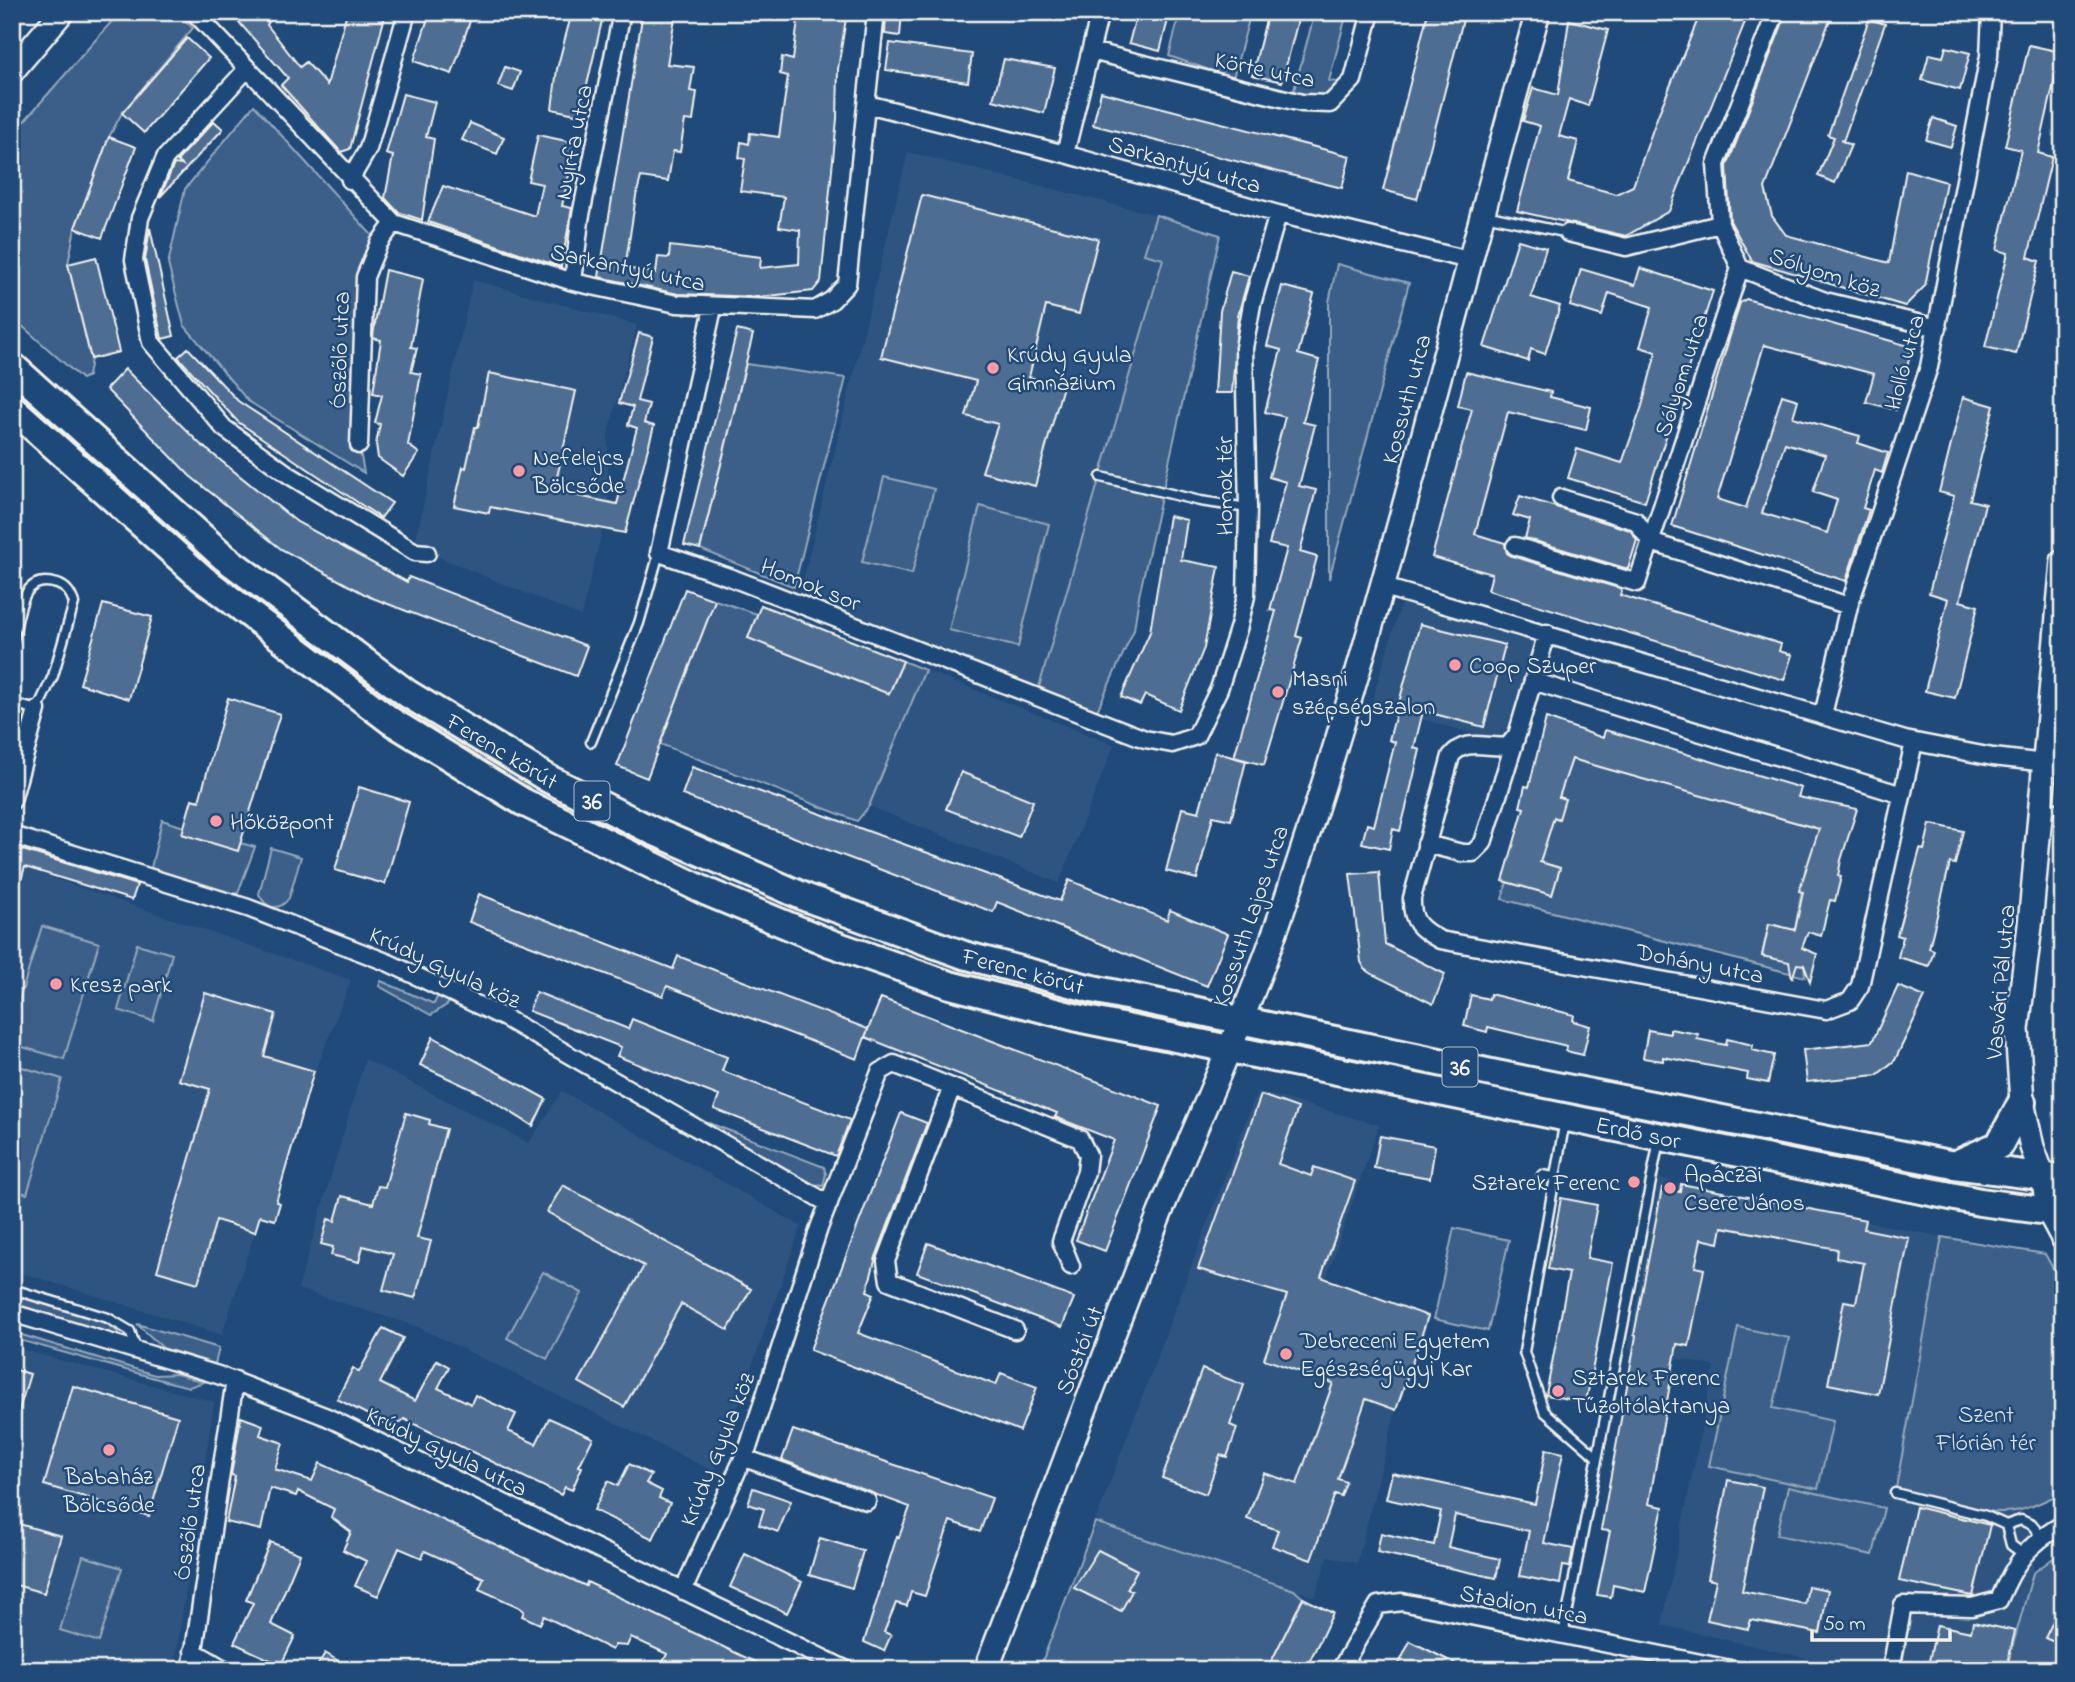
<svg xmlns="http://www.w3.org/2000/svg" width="2075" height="1682" font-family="'Indie Flower',sans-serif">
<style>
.built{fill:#2d5581}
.green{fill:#3a5f88;stroke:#97a8b8;stroke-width:2}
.building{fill:#4d6e92;stroke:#f4f1e8;stroke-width:2;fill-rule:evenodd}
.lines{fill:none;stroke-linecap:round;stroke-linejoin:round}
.lane-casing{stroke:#f4f1e8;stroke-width:13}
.street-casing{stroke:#f4f1e8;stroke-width:21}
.secondary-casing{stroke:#f4f1e8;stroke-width:28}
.primary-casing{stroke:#f4f1e8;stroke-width:32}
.lane{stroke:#1f4a7a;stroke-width:8}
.street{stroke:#1f4a7a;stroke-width:16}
.secondary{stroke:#1f4a7a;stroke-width:23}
.primary{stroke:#1f4a7a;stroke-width:26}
.poi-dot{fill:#ff9aa2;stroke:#1f4a7a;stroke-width:2.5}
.labels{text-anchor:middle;stroke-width:5;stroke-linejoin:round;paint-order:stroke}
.shield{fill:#1f4a7a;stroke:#b4bfc7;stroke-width:2}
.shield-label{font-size:23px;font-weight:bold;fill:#f4f1e8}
.street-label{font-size:24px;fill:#f4f1e8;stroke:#1f4a7a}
.poi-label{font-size:24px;fill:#f4f1e8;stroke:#1f4a7a;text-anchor:start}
.park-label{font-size:24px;fill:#e1e2de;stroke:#1f4a7a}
</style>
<rect width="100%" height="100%" fill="#1f4a7a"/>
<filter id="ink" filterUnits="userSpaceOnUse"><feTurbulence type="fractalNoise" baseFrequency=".0143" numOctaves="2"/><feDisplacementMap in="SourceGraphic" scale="14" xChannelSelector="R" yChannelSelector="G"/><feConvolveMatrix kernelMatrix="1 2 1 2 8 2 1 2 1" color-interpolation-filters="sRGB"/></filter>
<g filter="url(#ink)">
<path class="built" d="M908 152 1156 215 1145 254 1163 259 1039 687 800 592Z
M473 280 637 325 608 434V508L581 616 414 547Z
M1402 600 1535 637 1503 742 1371 705Z
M925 670 1114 745 1059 883 869 806Z
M26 869 351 980 266 1199 280 1203 275 1220 260 1216 222 1335 12 1270V914Z
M365 1059 529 1143 562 1091 801 1226 715 1472 418 1327 298 1289Z
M1257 1091 1379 1125 1326 1279 1428 1316 1396 1410 1357 1563 1328 1556 1315 1597 1095 1522Z
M1659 1179 1942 1237 1896 1488 1990 1511 2019 1510 2034 1527 2033 1573 2006 1670H1859L1662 1625 1714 1366 1628 1349Z
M12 1347 214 1402 174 1670H12Z"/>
<path class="green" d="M120 12H177L193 28 122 113 109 137 75 228 68 264 91 359 88 376 82 379 12 317V135Z
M1180 12H1251L1233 78 1169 56Z
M1315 12H1347L1329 81 1344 83 1333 97 1318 100 1293 94Z
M254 105 379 243 365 277 359 445 364 473 248 401 184 325 168 264 185 189Z
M1156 215 1220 235 1139 596 1134 630 1096 713 1039 687 1163 259 1144 254Z
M1337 264 1409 283 1329 579V302Z
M746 364 846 378 794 587 700 549Z
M884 477 934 489 912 574 862 562Z
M980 506 1049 524 1018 647 949 630Z
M715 600 757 614 748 638 889 694 903 661 925 670 869 806 857 821 660 744Z
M1572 759 1820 829 1810 865H1806L1795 930 1769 924 1762 955 1804 965 1805 977 1502 899 1507 882 1552 895 1560 868 1540 862 1554 817 1558 819 1565 799 1559 797Z
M162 820 184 827 182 834 238 850 240 843 255 847 238 893 233 894 151 868Z
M271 848 301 857 289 898C279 912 266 909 259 894Z
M42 926 99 943 64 1059 12 1044V1024Z
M137 944 172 954 153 1021 118 1010Z
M381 981 434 1004 439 993 449 1000 448 1004 431 1015 379 986Z
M12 1064 62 1079 27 1194 12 1189Z
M709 1123 824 1167 826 1174 823 1186 803 1182 708 1126Z
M1454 1228 1509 1240 1488 1331 1434 1319Z
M1942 1237 2045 1254 2061 1283 2063 1493C2049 1498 2036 1506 2021 1510 1982 1519 1934 1497 1896 1488Z
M543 1272 582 1293 547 1359 507 1338Z
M12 1294C34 1301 107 1316 118 1333L116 1335 12 1303Z
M137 1324 219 1348 215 1364 163 1348Z
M1738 1327 1789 1338 1773 1408 1833 1421 1818 1489 1709 1466Z
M12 1332 155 1375 177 1374 204 1382 189 1387 165 1381 12 1338Z
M1788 1487 1884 1508 1873 1555 1777 1535Z
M1095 1522 1294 1590 1303 1598 1267 1670H1039Z
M2063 1551V1670H2006L2033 1573Z
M83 1556 122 1568 99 1642 60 1630Z"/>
<path class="building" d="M230 12H274L267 25 300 67 306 62 327 85 347 12H386L350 149 341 152 322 131 281 85 288 78Z
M430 12H473L452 74 414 61Z
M572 12H604L580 115 552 109 557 69Z
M643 12H676L667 64 694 67 690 91 697 92 693 121 685 120 680 152 673 151 668 181 641 177 636 196 625 268 656 273 658 257 669 258 670 246 761 257 760 268 799 264 800 230 779 227 784 197 740 191 745 159 739 158 741 142 749 144 750 133 779 137 788 76 780 74 782 57 793 60 799 12H847L838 69 837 119 821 281 813 291 759 297 678 294 599 277Z
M886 12H902L900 36 885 34Z
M1137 12H1170L1160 51 1129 43Z
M1268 12H1300L1282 82 1252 75Z
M1428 12H1465L1417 199 1383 190Z
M1701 12H1749L1669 211 1626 236 1517 211 1540 126 1523 121 1533 88 1558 95 1569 20 1608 30 1588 106 1569 99 1559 136 1578 141 1568 181 1616 194 1633 186 1658 115Z
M1787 12H1833L1765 188 1772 216 1786 235 1889 263 1906 170 1946 182 1925 286 1905 306 1752 261 1730 221 1727 166Z
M1869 19 1885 24 1843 141 1840 140 1851 145 1835 183 1818 176 1834 137 1828 135Z
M187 38 209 58 144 133 122 113Z
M890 43 972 54 968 82 886 70Z
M2029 45 2061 52 2038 153 2052 157 2028 257 2039 261 2016 354 1985 347 2008 253 1997 250 2021 150 2005 146Z
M1946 47 1970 53 1960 90 1922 80 1929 54 1943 57Z
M1004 59 1055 68 1044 113 993 100Z
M505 67 520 72 513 91 498 86Z
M1101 92 1350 156 1342 188 1093 125Z
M403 94 435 102 426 137 434 139 422 220 398 212 385 198 393 156 386 154Z
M1933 118 1957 126 1951 147 1926 140Z
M214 121 223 129 160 197 174 164 182 165 177 161Z
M470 123 504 137 497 154 462 140Z
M538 135 576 143 562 206 572 208 561 267 428 222 443 186 535 216 542 184 528 181Z
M109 137 136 147 102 238 75 228Z
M922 195 1098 239 1079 314 1046 306 1029 377 1063 386 1035 486 982 472 998 424 966 416 976 381 881 357Z
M150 228 174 336 162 339 145 260Z
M1518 240 1546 248 1531 297 1560 306 1545 354 1531 349 1528 361 1484 347Z
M96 257 119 352 91 359 68 264Z
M1640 268 1713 291 1645 502 1568 478 1577 449 1622 463 1642 406 1656 352 1640 347 1652 307 1609 293 1602 316 1570 306 1581 269 1635 285Z
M385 270 423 279 411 347 417 348 411 372 421 374 408 445 419 453 403 476 378 458 376 444 380 424 375 423 382 395 373 393 381 340 373 338 374 329Z
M1231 271 1249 276 1238 315 1232 393H1215L1220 311Z
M1282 286 1314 294 1298 354 1319 360 1303 422 1315 425 1299 486 1316 490 1300 552 1317 557 1296 636 1302 638 1264 765 1234 757 1276 611 1270 610 1287 548 1269 544 1286 482 1269 477 1285 417 1265 412 1281 350 1267 346Z
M1746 299 1912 347 1896 410 1866 402 1874 374 1764 345 1717 499 1746 508 1782 395 1798 400 1793 417 1860 436 1858 443 1888 453 1882 473 1875 470 1863 508 1869 510 1846 581 1672 526 1740 303ZM1785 443 1825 455 1813 492 1837 500 1827 533 1762 513Z
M737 330 753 334 700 549 684 545Z
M639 333 653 337 637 401 649 404 644 423 654 426 625 533 490 507 489 513 454 506 463 467 466 468 475 427H478L489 373 576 391 554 491 617 504 637 428 628 425 633 407 619 403Z
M188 348 238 401 392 503 381 518 238 422 178 357Z
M125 369 199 443 297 522 407 582 409 577 587 646 576 676 370 597 281 549 190 476 106 389Z
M1466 372 1551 392 1550 397 1591 407 1586 430 1508 412 1475 534 1505 543 1507 553 1512 556 1622 589 1620 595 1781 644 1779 651 1792 655 1784 680 1488 590 1492 574 1432 557 1472 409 1458 406Z
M1963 397 1994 406 1970 500 1985 504 1960 601 1978 606 1955 698 1925 691 1948 599 1929 593 1954 496 1939 492Z
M1520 496 1630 530 1637 540 1628 569 1525 538 1530 520 1513 515Z
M1169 516 1187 520 1181 560 1219 567 1204 648 1179 710 1145 695 1140 705 1121 697 1150 632Z
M685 589 715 600 647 778 617 766Z
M103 604 152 617 129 699 80 684Z
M761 605 903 661 889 694 748 638Z
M1420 624 1505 645 1484 727 1423 711 1414 748 1420 750 1408 800 1400 831 1393 829 1389 849 1362 843 1367 824 1374 826 1395 742 1389 740Z
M228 698 280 714 238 851 182 834 192 799 199 801Z
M1546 718 1603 738 1605 730 1636 739 1801 788 1798 797 1857 809 1841 860 1838 876 1841 877 1835 901 1830 900 1821 936 1808 932 1802 948 1817 954 1810 982 1804 965 1797 964 1792 979 1789 962 1762 956 1769 924 1795 930 1803 892 1799 891 1819 829 1572 759 1559 797 1565 799 1559 819 1554 817 1540 862 1560 868 1552 895 1503 881 1524 808 1520 807 1525 786 1529 787Z
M1215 752 1246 761 1231 820 1213 816 1197 879 1166 871 1182 808 1199 812Z
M692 767 1060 901 1069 880 1167 920 1170 910 1228 934 1207 986 997 902 993 912 682 795Z
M961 772 1033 801 1019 837 946 809Z
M359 787 409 802 385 884 335 870Z
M1930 824 1963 831 1955 864 1950 863 1929 948 1934 950 1929 966 1898 957 1903 937 1897 935 1920 849 1924 850Z
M16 848 137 885 132 900 25 867 16 897 12 896V861Z
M1379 872 1385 944 1445 974 1433 1004 1374 975 1365 969 1361 962 1350 874Z
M479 894 673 969 678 956 868 1029 857 1059 667 986 663 996 469 922Z
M1898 986 1925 997 1895 1060 1877 1075 1807 1082 1803 1050 1872 1042Z
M536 992 628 1029 632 1019 727 1057 722 1071 850 1120 836 1156 714 1109 719 1096 617 1056 621 1047 529 1011Z
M205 993 276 1014 264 1056 314 1071 276 1202 280 1203 275 1220 260 1216 255 1232 216 1220 198 1283 157 1271 210 1089 179 1080Z
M1490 994 1574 1015 1573 1021 1590 1026 1583 1055 1566 1051 1567 1046 1488 1027 1487 1032 1464 1026 1471 995 1489 999Z
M881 998 1161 1106 1105 1251 1076 1240 1114 1140 1055 1117 1057 1113 865 1037Z
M1670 1029 1698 1034 1697 1039 1726 1045 1727 1039 1753 1045 1752 1050 1774 1055 1768 1083 1747 1079 1748 1073 1663 1057V1061L1643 1058 1648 1030 1670 1034Z
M433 1037 546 1099 533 1126 480 1093 420 1065Z
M1261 1095 1298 1108 1278 1164 1311 1176 1314 1167 1355 1181 1321 1277 1428 1316 1396 1410 1366 1399 1338 1479 1346 1482 1341 1496 1335 1494 1311 1560 1272 1546 1278 1530 1247 1519 1264 1473 1297 1484 1333 1383 1264 1359 1287 1295 1198 1269Z
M406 1113 430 1120 429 1124 446 1129 417 1238 431 1241 415 1298 383 1290 393 1254 363 1246 359 1262 331 1255 333 1247 321 1244 328 1219 335 1221 342 1196 373 1204 378 1186 385 1187Z
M901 1113 927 1123 876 1257 867 1291 874 1294 858 1333 996 1385 1001 1373 1037 1387 1020 1431 810 1350Z
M1380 1136 1435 1146 1430 1178 1374 1168Z
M1681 1184 1866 1220 1864 1229 1909 1238 1878 1394 1828 1384 1844 1301 1856 1303 1864 1263 1836 1258 1837 1249 1722 1227 1719 1243 1701 1239 1695 1267 1704 1269 1689 1346 1677 1344 1649 1504 1663 1507 1645 1592 1613 1585 1611 1597 1597 1595 1610 1531 1601 1530 1636 1336 1634 1335 1662 1188 1680 1192Z
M563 1185 751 1289 728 1330 681 1304 624 1407 579 1382 644 1266 547 1212Z
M1561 1198 1597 1205 1587 1258 1613 1263 1586 1402 1546 1395 1569 1273 1548 1269Z
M928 1243 1074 1298 1062 1327 917 1273Z
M383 1328 403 1338 380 1383 415 1401 437 1360 449 1367 438 1388 471 1404 475 1395 516 1414 508 1431 536 1444 549 1418 593 1438 579 1466 582 1467 572 1490 565 1487 561 1495 404 1419 394 1428 337 1399 353 1368 359 1372Z
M12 1369 30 1374 16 1420H12Z
M1202 1369 1244 1385 1230 1425 1237 1428 1227 1457 1220 1455 1206 1494 1162 1478Z
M73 1386 178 1417 149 1516 44 1485Z
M241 1417 263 1425 260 1435 283 1443 275 1469 312 1481 320 1463 531 1561 586 1586 587 1582 772 1670H668L671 1664 664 1660 667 1654 631 1637 627 1646 615 1645 612 1650 544 1616 540 1624 522 1616 524 1611 519 1607 479 1589 484 1578 425 1551 422 1558 399 1548 378 1596 355 1586 366 1561 343 1550 351 1532 331 1517 334 1509 298 1491 296 1496 270 1488 261 1530 226 1522 235 1476 231 1475Z
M793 1430 992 1498 980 1532 950 1521 925 1596 911 1592 907 1606 896 1603 884 1632 891 1635 884 1651 864 1642 897 1536 899 1537 910 1507 782 1460Z
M1546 1449 1563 1453 1544 1543 1573 1549 1570 1567 1563 1566 1560 1584 1520 1576 1529 1531 1455 1515 1448 1547 1500 1559 1496 1578 1377 1552 1381 1533 1434 1545 1441 1511 1386 1499 1392 1473 1535 1504Z
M629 1464 651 1475 646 1483 662 1491 659 1498 670 1503 653 1539 594 1510 608 1481 618 1486Z
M1728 1480 1763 1487 1742 1591 1805 1604 1808 1586 1828 1590 1820 1633 1751 1620 1748 1629 1707 1620 1716 1581 1708 1579Z
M753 1488 791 1501 778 1532 759 1525 764 1509 748 1504Z
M1916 1507 1990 1525 1973 1596 1899 1581Z
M12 1522 61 1536 44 1593 12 1584Z
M820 1538 863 1551 852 1588 809 1575Z
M270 1542 300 1554 271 1624 295 1636 281 1665 234 1643 253 1603 246 1600Z
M1098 1550 1137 1570 1127 1589 1132 1591 1121 1611 1074 1588Z
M745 1554 802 1582 787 1613 730 1587Z
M1303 1598 1333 1613 1321 1638 1305 1670H1267Z
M2063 1601V1646L2045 1638Z
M1973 1622 2015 1631 2006 1670H1927L1937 1625 1971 1632Z
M1410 1641 1468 1670H1396Z
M325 1653 354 1670H315Z"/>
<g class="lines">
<defs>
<path id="lane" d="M1485 215 1568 233
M1101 477 1200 501 1248 508
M12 643C20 616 19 572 57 584 67 587 71 594 74 603L53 676 37 710 12 703
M591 742 639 623 659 553
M2041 808H2063
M1565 1120 1524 1352 1544 1411 1597 1457
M1542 1175 1554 1177
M12 1289 108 1318 130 1331 136 1349
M1895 1493 1986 1516 2006 1525
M2023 1554 2011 1545 2006 1525 2021 1520 2032 1525 2041 1536
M1563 1635 1659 1140"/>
<path id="street" d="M194 12 394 223 573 282 677 304 815 310 832 300 847 284 876 12
M1091 51 1302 103 1330 104 1353 80 1371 12
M247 69 165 158 140 218 134 260 151 342 224 428 289 475 415 552 427 553
M868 108 875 106 1065 154 1278 214 1469 260
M1065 154 1100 12
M350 180 368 149 407 12
M1568 233 1626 247 1720 224
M1740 268 1825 301 1938 328
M573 282 580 220 622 12
M713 308 659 553 732 578 1145 739 1172 744 1196 736 1219 689 1239 626 1246 596 1248 508 1244 348 1252 304 1278 214
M359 445 365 277 379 243 394 223
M1561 498 1636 521 1651 542 1849 606
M1515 546 1637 583 1740 268 1720 224 1716 164 1776 12
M1384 587 1905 740 1993 757 2046 763
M1547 633 1517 735 1508 746C1488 749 1465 737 1451 756L1412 898C1411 922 1420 929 1440 940L1826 1010 1850 1001 1860 986 1914 742
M1533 681 1902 795
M1823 715 1849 606 1929 367 1989 56 1991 12
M12 801 37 710
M12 835 248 908 389 963 505 1018 829 1204
M1426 844 1462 853H1473L1483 843 1516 738
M952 1087 886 1261 889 1281 1015 1330
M12 1313 218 1375 327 1417 847 1670
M744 1458 867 1501
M683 1591 749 1445 819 1228 880 1072 894 1064 1080 1139 1088 1155 1086 1172 1061 1241 1071 1266
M193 1651 226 1670
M191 1670 235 1380
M1340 1670 1378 1605 1402 1602 1735 1670
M1891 1670 1903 1605 1972 1607 1999 1600C2015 1562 2027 1545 2063 1524"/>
<path id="secondary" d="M12 71 62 12
M2063 561 2030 926 2017 1029 2022 1102 2032 1147 2043 1177 2049 1212 2063 1238
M986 1670C1044 1519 1099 1368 1158 1218 1201 1112 1250 1008 1286 900 1385 608 1454 308 1538 12"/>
<g id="primary">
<path id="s1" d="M12 366 224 557 408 694 549 779 653 831 807 898 964 955 1088 988 1496 1074 1954 1165 2063 1179"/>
<path id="s2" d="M12 408 202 578 391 721 523 802 707 892 830 943 950 985 1082 1019 1980 1202 2063 1213"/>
<path d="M1954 1165 1999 1145 2022 1102"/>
</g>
</defs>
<use href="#lane" class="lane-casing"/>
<use href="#street" class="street-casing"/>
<use href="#secondary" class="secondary-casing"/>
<use href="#primary" class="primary-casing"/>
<use href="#lane" class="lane"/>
<use href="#street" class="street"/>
<use href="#secondary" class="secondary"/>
<use href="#primary" class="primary"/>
</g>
</g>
<g class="poi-dot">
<circle cx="993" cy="368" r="7"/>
<circle cx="519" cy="471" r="7"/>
<circle cx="1455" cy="665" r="7"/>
<circle cx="1278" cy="692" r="7"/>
<circle cx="216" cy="821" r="7"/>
<circle cx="56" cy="984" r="7"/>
<circle cx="1634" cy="1182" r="7"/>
<circle cx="1670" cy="1188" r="7"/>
<circle cx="1286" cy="1354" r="7"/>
<circle cx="1558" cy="1391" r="7"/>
<circle cx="109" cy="1450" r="7"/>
</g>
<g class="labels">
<g class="shield">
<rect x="574.5" y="781.5" width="35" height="39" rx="5"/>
<rect x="1442.5" y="1047.5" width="35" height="39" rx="5"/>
</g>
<g class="shield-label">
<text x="592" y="809">36</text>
<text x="1460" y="1075">36</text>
</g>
<g class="street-label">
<text transform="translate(1265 69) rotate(12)" y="8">Körte utca</text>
<text transform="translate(573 142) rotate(-79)" y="8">Nyírfa utca</text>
<text transform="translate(1185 164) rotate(16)" y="8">Sarkantyú utca</text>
<text transform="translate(628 267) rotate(12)" y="8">Sarkantyú utca</text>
<text transform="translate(1825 272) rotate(18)" y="8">Sólyom köz</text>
<text transform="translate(339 350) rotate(-88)" y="8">Ószőlő utca</text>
<text transform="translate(1904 362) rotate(-75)" y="8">Holló utca</text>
<text transform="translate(1681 375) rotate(-72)" y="8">Sólyom utca</text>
<text transform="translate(1406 399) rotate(-75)" y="8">Kossuth utca</text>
<text transform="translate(1224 486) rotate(-90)" y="8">Homok tér</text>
<text transform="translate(811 584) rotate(22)" y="8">Homok sor</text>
<text dy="8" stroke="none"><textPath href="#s1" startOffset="625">Ferenc körút</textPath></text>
<text transform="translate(1250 916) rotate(-71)" y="8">Kossuth Lajos utca</text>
<text transform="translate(1700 963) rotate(11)" y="8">Dohány utca</text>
<text transform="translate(445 967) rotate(25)" y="8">Krúdy Gyula köz</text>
<text dy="8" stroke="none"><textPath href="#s1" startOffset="1192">Ferenc körút</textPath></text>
<text transform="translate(2000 982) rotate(-85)" y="8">Vasvári Pál utca</text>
<text dy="8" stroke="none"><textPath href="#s2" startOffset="1816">Erdő sor</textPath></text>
<text transform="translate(1079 1350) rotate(-69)" y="8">Sóstói út</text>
<text transform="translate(717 1449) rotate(-68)" y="8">Krúdy Gyula köz</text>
<text transform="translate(447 1451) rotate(26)" y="8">Krúdy Gyula utca</text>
<text transform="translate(189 1522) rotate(-82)" y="8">Ószőlő utca</text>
<text transform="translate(1524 1604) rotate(11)" y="8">Stadion utca</text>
</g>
<g class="poi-label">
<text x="1007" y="362">Krúdy Gyula<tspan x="1007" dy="28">Gimnázium</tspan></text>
<text x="533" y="465">Nefelejcs<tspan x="533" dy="28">Bölcsőde</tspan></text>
<text x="1469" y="673">Coop Szuper</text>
<text x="1292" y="686">Masni<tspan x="1292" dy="28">szépségszalon</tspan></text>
<text x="230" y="829">Hőközpont</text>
<text x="70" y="992">Kresz park</text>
<text x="1684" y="1182">Apáczai<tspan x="1684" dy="28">Csere János</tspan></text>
<text x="1620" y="1190" text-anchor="end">Sztarek Ferenc</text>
<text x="1300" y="1348">Debreceni Egyetem<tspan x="1300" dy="28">Egészségügyi Kar</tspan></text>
<text x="1572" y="1385">Sztarek Ferenc<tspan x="1572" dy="28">Tűzoltólaktanya</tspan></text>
<text x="109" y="1484" text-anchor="middle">Babaház<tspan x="109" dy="28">Bölcsőde</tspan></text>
</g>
<g class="park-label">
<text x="1986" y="1422">Szent<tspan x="1986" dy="28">Flórián tér</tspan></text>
</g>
</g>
<rect width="2075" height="1682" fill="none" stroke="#1f4a7a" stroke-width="42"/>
<rect x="21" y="21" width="2033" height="1640" fill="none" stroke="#f4f1e8" stroke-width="2.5" filter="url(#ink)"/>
<path d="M1812 1630v10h138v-10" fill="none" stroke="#f4f1e8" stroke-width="3.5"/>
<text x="1823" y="1630" font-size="21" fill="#f4f1e8" stroke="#1f4a7a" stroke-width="5" paint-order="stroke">50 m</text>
</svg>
